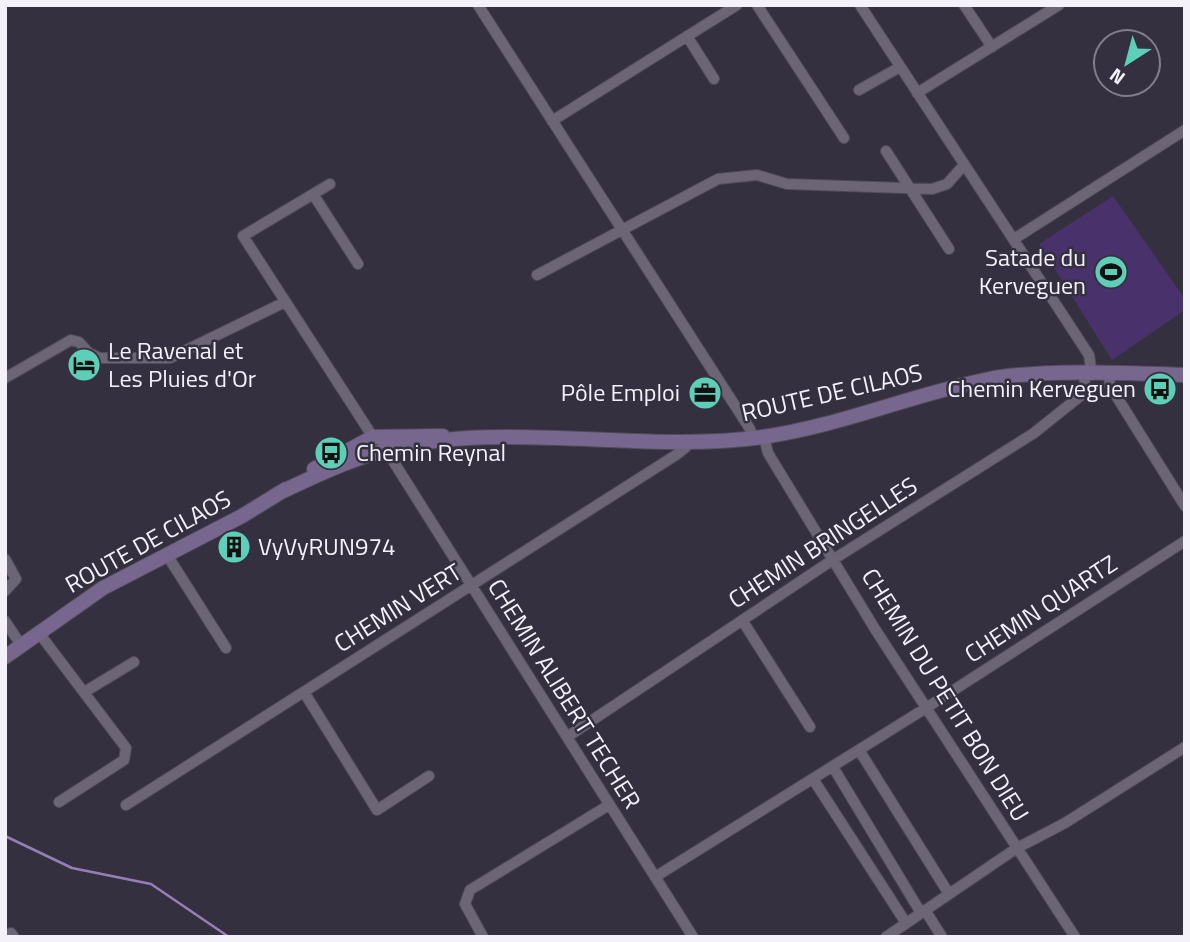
<svg xmlns="http://www.w3.org/2000/svg" width="1190" height="942" font-family="'Titillium Web',sans-serif">
<style>
.green{fill:#49316c}
.lines{fill:none;stroke-linecap:round;stroke-linejoin:round}
.stream{stroke:#967eb9;stroke-width:2.5}
.street-casing{stroke:#514c58;stroke-width:12}
.secondary-casing{stroke:#514c58;stroke-width:16}
.street{stroke:#6b6575;stroke-width:10}
.secondary{stroke:#77678e;stroke-width:14}
.labels{text-anchor:middle;stroke-width:5;stroke-linejoin:round;paint-order:stroke}
.poi-label{font-size:24px;fill:#f4f1fa;stroke:#35303f;text-anchor:end}
.street-label{font-size:24px;fill:#f4f1fa;stroke:#35303f}
</style>
<rect width="100%" height="100%" fill="#35303f"/>
<path class="green" d="M1113 196 1185 299V310L1112 360 1039 244Z"/>
<g class="lines">
<path class="stream" d="M5 836 72 868 151 884 229 937"/>
<defs>
<path id="street" d="M478 5 750 429 753 438
M757 5 844 138
M860 5 1089 355 1092 375
M964 5 992 47
M687 36 714 79
M859 90 900 67
M917 93 1059 5
M552 121 737 5
M886 151 949 249
M330 184 243 236 373 437
M313 194 358 264
M1014 239 1185 130
M537 275 718 179 757 175 787 184 932 189 947 184 963 166
M1109 375 1110 386 1185 506
M5 378 71 340 79 342 89 353 100 358H170L283 303
M764 437 768 453 875 629 1075 937
M383 445 693 937
M167 555 226 648
M5 559 16 579 5 591
M742 620 810 727
M5 621 21 645
M39 633 126 748 124 760 59 802
M86 691 134 662
M304 692 377 810 429 776
M567 737 834 559 1034 433 1084 393 1085 375
M859 750 949 894
M833 767 921 913
M813 779 906 923
M126 805 676 455 686 447 685 441
M655 877 926 708 1185 541
M925 910 942 937
M11 933 14 937
M483 937 465 904 470 890 609 805
M886 937 1017 848 1065 823 1185 747"/>
<path id="secondary" d="M314 469 373 437 443 436
M279 493C313 477 346 461 382 451 502 419 640 454 763 437 840 426 913 394 989 379 1043 369 1128 373 1185 375
M5 657 103 588 242 516 286 489"/>
</defs>
<use href="#street" class="street-casing"/>
<use href="#secondary" class="secondary-casing"/>
<use href="#street" class="street"/>
<use href="#secondary" class="secondary"/>
</g>
<defs>
<symbol id="stadium-disc" viewBox="-11 -11 22 22"><circle r="9.5" fill="#5eceb8" stroke="#35303f"/><path d="M0-5a6.5 5 0 1 0 0 10a6.5 5 0 1 0 0-10ZM-3.5-1.8h7v3.6h-7Z" fill="#111"/></symbol>
<symbol id="hotel-disc" viewBox="-11 -11 22 22"><circle r="9.5" fill="#5eceb8" stroke="#35303f"/><path d="M-6-4.5h1.5V1H6V5H4.5V3h-9V5H-6ZM-4 0a1.8 1.8 0 1 1 3.6 0ZM.5 0V-2.5h3Q6-2.5 6 0Z" fill="#111"/></symbol>
<symbol id="bus-disc" viewBox="-11 -11 22 22"><circle r="9.5" fill="#5eceb8" stroke="#35303f"/><path d="M-5-6H5V4H4V6H2V4H-2V6H-4V4H-5ZM-3.5-4V0h7V-4ZM-3.5 1.2v1.5H-2V1.2ZM2 1.2v1.5H3.5V1.2Z" fill="#111"/></symbol>
<symbol id="office-disc" viewBox="-11 -11 22 22"><circle r="9.5" fill="#5eceb8" stroke="#35303f"/><path d="M-6-3h4V-5.5h4V-3h4V5H-6ZM-1-4.5V-3h2v-1.5ZM-6 0V1H6V0Z" fill="#111"/></symbol>
<symbol id="building-disc" viewBox="-11 -11 22 22"><circle r="9.5" fill="#5eceb8" stroke="#35303f"/><path d="M-4-6H4V6H1V3H-1V6H-4ZM-2.5-4.3h1.7v1.8h-1.7ZM.8-4.3h1.7v1.8H.8ZM-2.5-1h1.7V.8h-1.7ZM.8-1h1.7V.8H.8Z" fill="#111"/></symbol>
</defs>
<g fill-rule="evenodd">
<use href="#stadium-disc" x="1092" y="253" width="38" height="38"/>
<use href="#hotel-disc" x="65" y="346" width="38" height="38"/>
<use href="#bus-disc" x="1141" y="370" width="38" height="38"/>
<use href="#office-disc" x="686" y="374" width="38" height="38"/>
<use href="#bus-disc" x="312" y="434" width="38" height="38"/>
<use href="#building-disc" x="215" y="528" width="38" height="38"/>
</g>
<g class="labels">
<g class="poi-label">
<text x="1086" y="266">Satade du<tspan x="1086" dy="28">Kerveguen</tspan></text>
<text x="108" y="359" text-anchor="start">Le Ravenal et<tspan x="108" dy="28">Les Pluies d'Or</tspan></text>
<text x="1136" y="397">Chemin Kerveguen</text>
<text x="680" y="401">Pôle Emploi</text>
<text x="356" y="461" text-anchor="start">Chemin Reynal</text>
<text x="258" y="555" text-anchor="start">VyVyRUN974</text>
</g>
<g class="street-label">
<text transform="translate(832 393) rotate(-13)" y="8">ROUTE DE CILAOS</text>
<text transform="translate(148 542) rotate(-29)" y="8">ROUTE DE CILAOS</text>
<text transform="translate(823 543) rotate(-33)" y="8">CHEMIN BRINGELLES</text>
<text transform="translate(398 608) rotate(-32)" y="8">CHEMIN VERT</text>
<text transform="translate(1041 609) rotate(-33)" y="8">CHEMIN QUARTZ</text>
<text transform="translate(564 694) rotate(58)" y="8">CHEMIN ALIBERT TECHER</text>
<text transform="translate(945 695) rotate(58)" y="8">CHEMIN DU PETIT BON DIEU</text>
</g>
</g>
<rect width="1190" height="942" fill="none" stroke="#f4f1fa" stroke-width="14"/>
<g transform="translate(1127 63) rotate(216)"><circle r="33" fill="#35303f" stroke="#817d8a" stroke-width="2"/>
<path d="M0-5L12 26L0 18L-12 26Z" fill="#5eceb8"/>
<text y="-10" font-size="19" font-weight="bold" text-anchor="middle" fill="#f4f1fa">N</text>
</g>
</svg>
